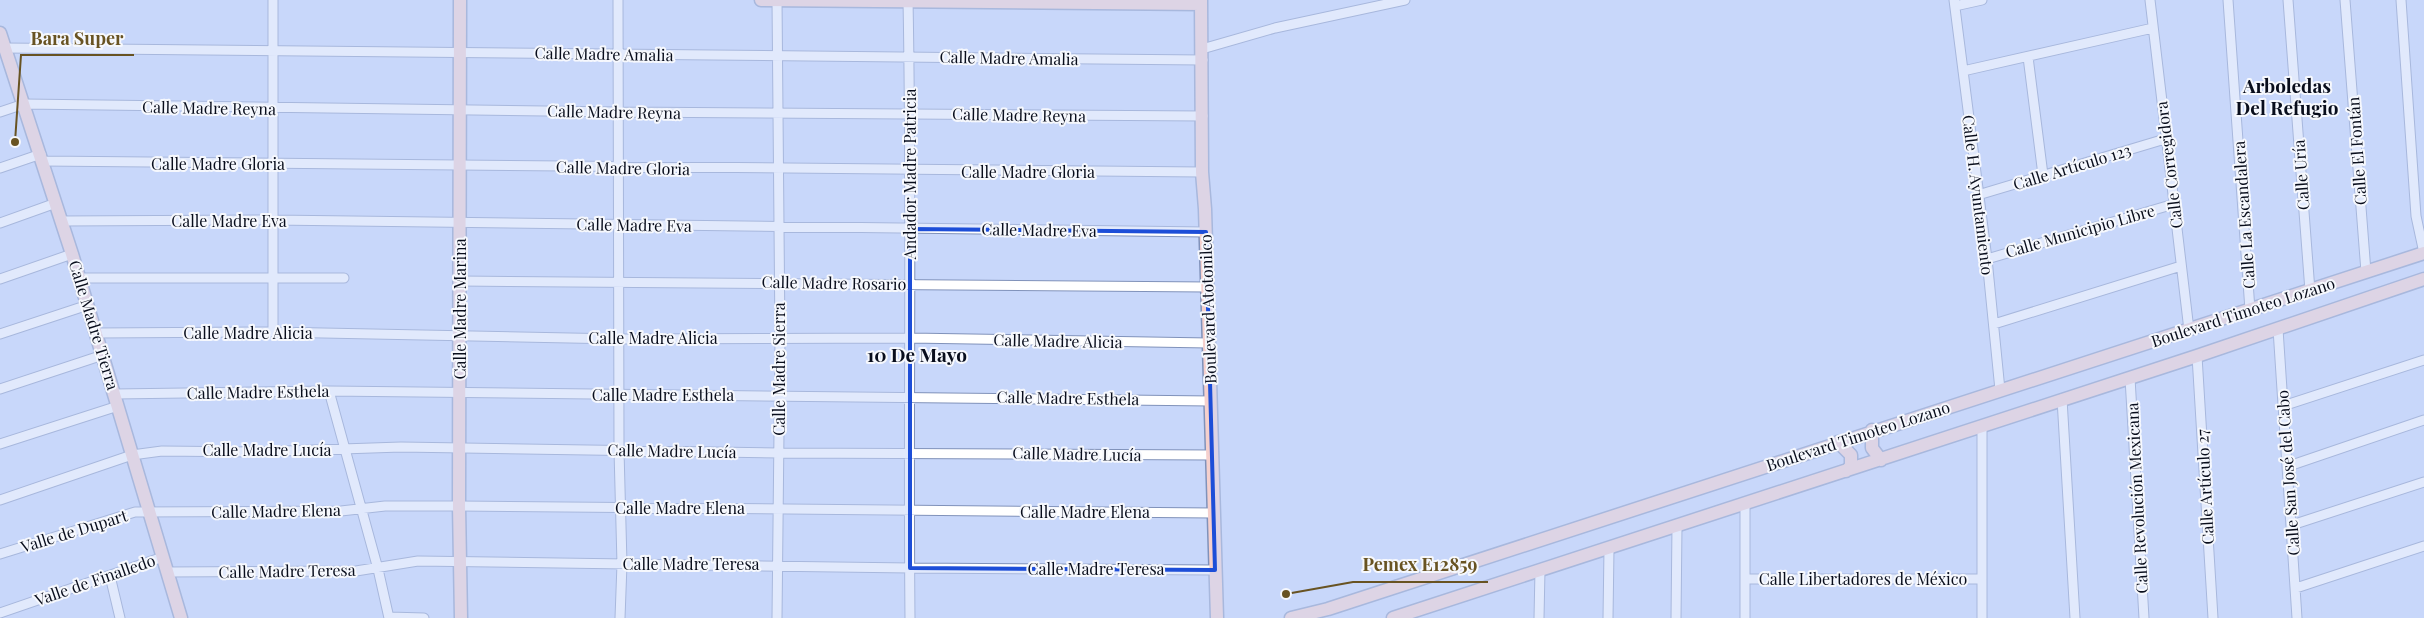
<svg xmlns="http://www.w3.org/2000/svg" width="2424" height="618" font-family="'Playfair Display',serif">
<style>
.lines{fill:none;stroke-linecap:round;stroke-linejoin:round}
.street-casing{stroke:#8092ba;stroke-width:11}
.secondary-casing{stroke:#8092ba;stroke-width:15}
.street{stroke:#fff;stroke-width:9}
.secondary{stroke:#f5d0cd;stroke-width:12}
.marked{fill:none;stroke:#1d4ed8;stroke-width:4;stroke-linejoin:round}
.labels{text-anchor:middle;stroke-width:4;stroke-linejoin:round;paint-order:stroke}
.street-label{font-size:16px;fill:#080d1c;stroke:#f6f8fd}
.quarter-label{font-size:19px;font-weight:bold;fill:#080d1c;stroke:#f6f8fd}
.leader{fill:none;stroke:#685322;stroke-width:2}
.callout-dot{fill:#685322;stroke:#f6f8fd;stroke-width:2}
.callout-label{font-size:18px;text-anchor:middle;font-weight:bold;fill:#685322;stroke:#f6f8fd;stroke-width:4;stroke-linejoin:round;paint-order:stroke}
</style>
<rect width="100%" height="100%" fill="#c8d7fa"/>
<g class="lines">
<defs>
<path id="street" d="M618 0 619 450 622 564 620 618
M908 0C912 206 908 412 910 618
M1954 0 1987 259 2000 390
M2150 0 2189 330
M2228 0 2250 310
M2288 0 2310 291
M2345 0 2366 272
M2401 0 2416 216 2424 253
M1955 6 1982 0
M5 48 1203 60
M1202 49 1275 28 1405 0
M2028 57 2043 175
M1963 71 2153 28
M0 112 24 104 619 112 1203 116
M43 161 1202 172
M0 168 41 154
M1978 195 2165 139
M62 221 273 220 1206 232
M0 223 56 203
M1987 259 2174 204
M80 278H344
M0 279 72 254
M460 281 1208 287
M1994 324 2181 266
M2278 329 2297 618
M273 332V0
M97 333 273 332 619 339 910 338 1209 343
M0 334 88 305
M2197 356 2213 618
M2130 378 2144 618
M0 389 103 355
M329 391 378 569 389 618
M115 394 329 391 1211 401
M2062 399 2075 618
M2283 406 2424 360
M1982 426V618
M0 444 118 406
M2289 466 2424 420
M0 500 132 455 162 451 254 452 401 447 779 453 1212 455
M1745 504V618
M2292 525 2424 482
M0 554 135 512 341 511 385 506H459L1213 513
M167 572 356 571 418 561 910 568 1215 570
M110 576 120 618
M1745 579H1982
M2296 588 2424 546
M0 613 163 557
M389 617 424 618
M777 618 780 339 777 0
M1539 618 1540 570
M1608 618 1609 549
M1676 618 1677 526"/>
<path id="secondary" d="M460 0 459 506 461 618
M761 0 1201 4
M1201 0 1202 172 1205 209 1217 618
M0 33 72 254 181 618
M1872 430V448L1881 460
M1838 442 1851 455V466L1846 471
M1291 618 1328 609 2424 253
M1393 618 2197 356 2424 279"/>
</defs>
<use href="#street" class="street-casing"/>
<use href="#secondary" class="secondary-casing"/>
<use href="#street" class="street"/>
<use href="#secondary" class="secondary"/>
</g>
<path d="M0 0H2424V618H0ZM910 229 1206 232 1215 570 910 568Z" fill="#c8d7fa" fill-opacity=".55" fill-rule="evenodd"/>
<path class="marked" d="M910 229 1206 232 1215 570 910 568Z"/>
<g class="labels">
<g class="street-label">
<text transform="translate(604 54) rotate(1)" y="6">Calle Madre Amalia</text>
<text transform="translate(1009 58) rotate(1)" y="6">Calle Madre Amalia</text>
<text transform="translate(209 108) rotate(1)" y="6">Calle Madre Reyna</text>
<text transform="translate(614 112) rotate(1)" y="6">Calle Madre Reyna</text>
<text transform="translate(1019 115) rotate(1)" y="6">Calle Madre Reyna</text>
<text transform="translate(2357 151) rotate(-94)" y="6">Calle El Fontán</text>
<text x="218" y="170">Calle Madre Gloria</text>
<text transform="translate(2169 165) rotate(-97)" y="6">Calle Corregidora</text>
<text transform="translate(2072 167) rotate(-17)" y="6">Calle Artículo 123</text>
<text transform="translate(623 168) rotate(1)" y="6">Calle Madre Gloria</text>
<text x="1028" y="178">Calle Madre Gloria</text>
<text transform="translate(910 174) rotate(-90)" y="6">Andador Madre Patricia</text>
<text transform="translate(2301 175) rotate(-94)" y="6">Calle Uría</text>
<text transform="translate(1978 195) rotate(83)" y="6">Calle H. Ayuntamiento</text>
<text transform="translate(2244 215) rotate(-94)" y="6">Calle La Escandalera</text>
<text x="229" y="227">Calle Madre Eva</text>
<text transform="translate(634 225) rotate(1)" y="6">Calle Madre Eva</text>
<text transform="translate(1039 230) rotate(1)" y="6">Calle Madre Eva</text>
<text transform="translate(2080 231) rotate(-16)" y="6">Calle Municipio Libre</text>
<text transform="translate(834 283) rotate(1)" y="6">Calle Madre Rosario</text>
<text transform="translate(460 309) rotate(-90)" y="6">Calle Madre Marina</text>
<text transform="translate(1208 309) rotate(-92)" y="6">Boulevard Atotonilco</text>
<text transform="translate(2243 312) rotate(-18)" y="6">Boulevard Timoteo Lozano</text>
<text transform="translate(94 325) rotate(73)" y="6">Calle Madre Tierra</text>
<text x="248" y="339">Calle Madre Alicia</text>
<text x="653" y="344">Calle Madre Alicia</text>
<text transform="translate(1058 341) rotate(1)" y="6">Calle Madre Alicia</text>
<text transform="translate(779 369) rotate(-90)" y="6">Calle Madre Sierra</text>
<text transform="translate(258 392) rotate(-1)" y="6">Calle Madre Esthela</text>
<text x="663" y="401">Calle Madre Esthela</text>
<text transform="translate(1068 398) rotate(1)" y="6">Calle Madre Esthela</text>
<text transform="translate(1858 436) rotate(-18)" y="6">Boulevard Timoteo Lozano</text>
<text x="267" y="456">Calle Madre Lucía</text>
<text transform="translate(672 451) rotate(1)" y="6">Calle Madre Lucía</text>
<text transform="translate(1077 454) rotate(1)" y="6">Calle Madre Lucía</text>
<text transform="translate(2288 473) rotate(-94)" y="6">Calle San José del Cabo</text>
<text transform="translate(2205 487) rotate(-93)" y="6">Calle Artículo 27</text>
<text transform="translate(2137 498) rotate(-93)" y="6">Calle Revolución Mexicana</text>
<text x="680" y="514">Calle Madre Elena</text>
<text transform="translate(276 511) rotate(-1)" y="6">Calle Madre Elena</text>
<text x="1085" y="518">Calle Madre Elena</text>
<text transform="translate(74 531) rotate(-17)" y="6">Valle de Dupart</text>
<text x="691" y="570">Calle Madre Teresa</text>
<text x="1096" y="575">Calle Madre Teresa</text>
<text transform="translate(287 571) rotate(-1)" y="6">Calle Madre Teresa</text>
<text x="1863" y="585">Calle Libertadores de México</text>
<text transform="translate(95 580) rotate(-19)" y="6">Valle de Finalledo</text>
</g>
<g class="quarter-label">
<text x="2287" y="93">Arboledas<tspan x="2287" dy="22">Del Refugio</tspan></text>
<text x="917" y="362">10 De Mayo</text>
</g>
</g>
<path class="leader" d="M15 142L21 55H134M1286 594L1353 582H1488"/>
<g class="callout-dot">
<circle cx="15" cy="142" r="5"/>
<circle cx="1286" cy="594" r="5"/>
</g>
<g class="callout-label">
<text x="77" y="45">Bara Super</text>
<text x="1420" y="571">Pemex E12859</text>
</g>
</svg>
